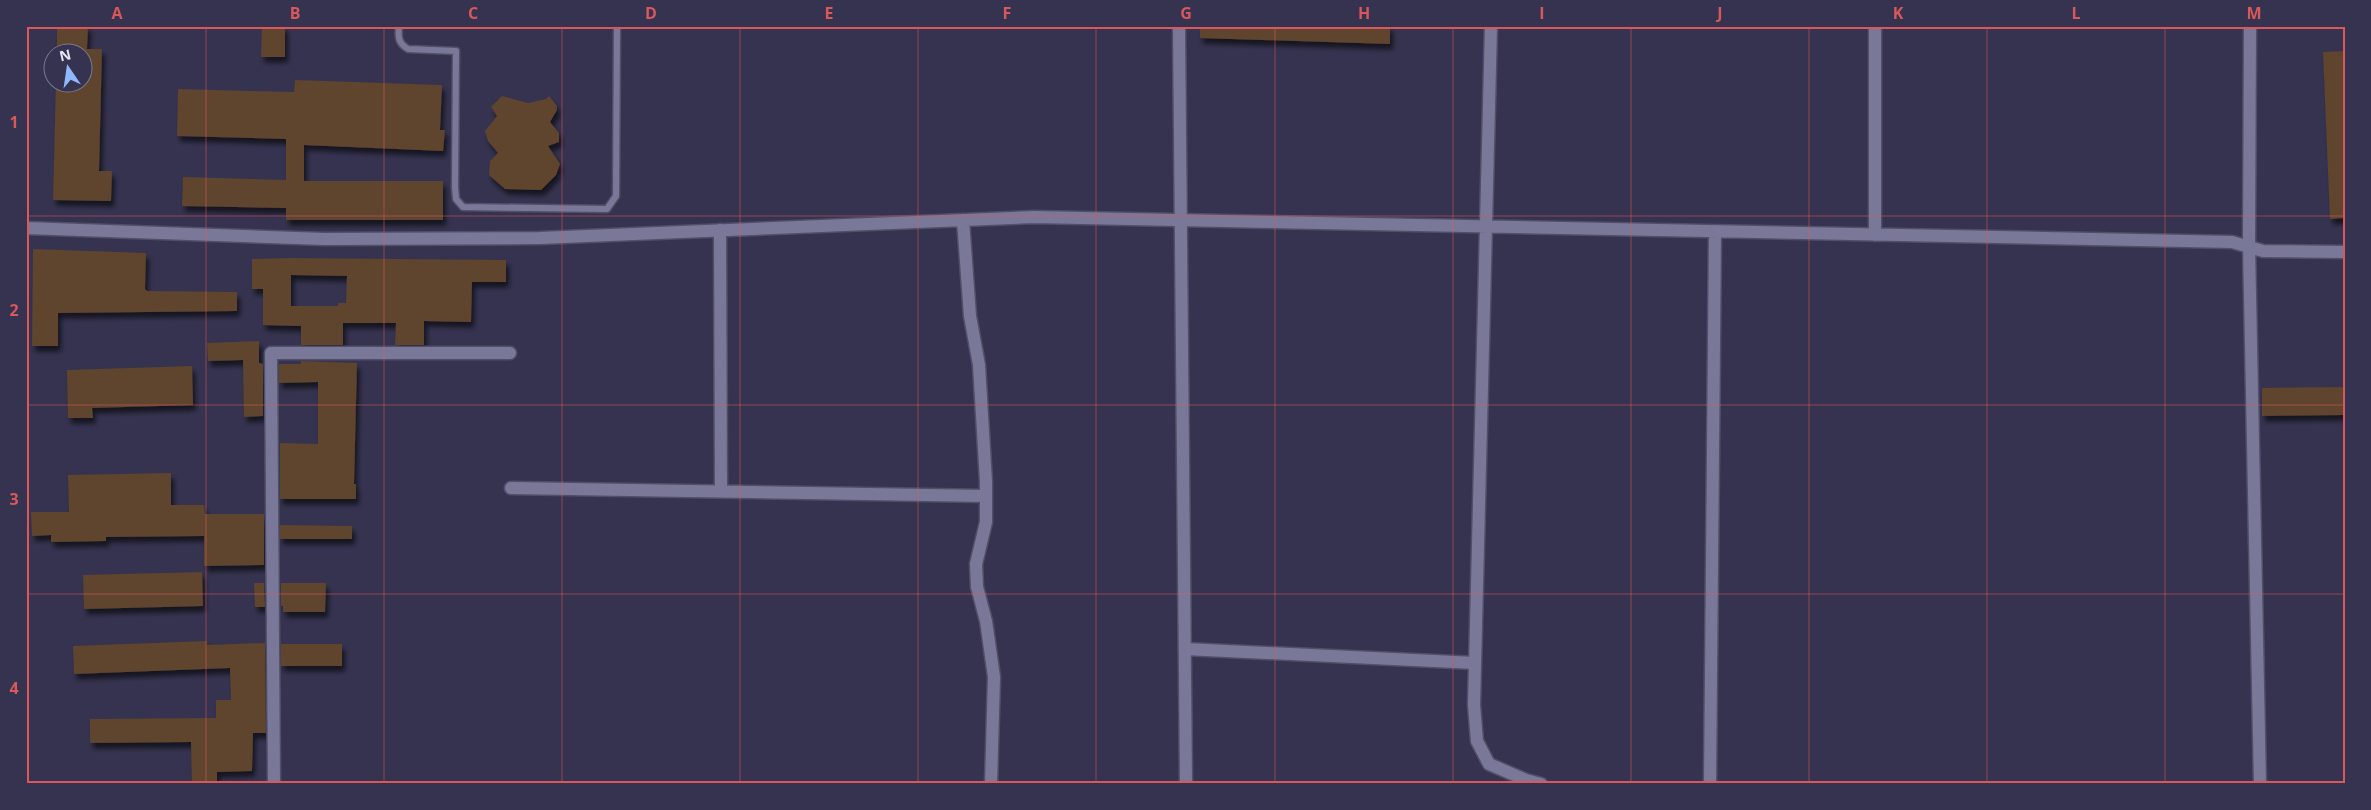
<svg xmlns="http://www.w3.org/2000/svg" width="2371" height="810" font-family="'Open Sans',sans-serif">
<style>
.building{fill:#5e442f;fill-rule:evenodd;filter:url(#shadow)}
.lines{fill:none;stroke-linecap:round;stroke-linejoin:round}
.service-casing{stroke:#514f67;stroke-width:9}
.minor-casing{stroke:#514f67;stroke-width:15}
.tertiary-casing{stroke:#514f67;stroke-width:15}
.service{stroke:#7a7898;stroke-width:6}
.minor{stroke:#7a7898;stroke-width:12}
.tertiary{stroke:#7a7898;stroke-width:12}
.grid{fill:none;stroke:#da575c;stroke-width:1;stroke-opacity:0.55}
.neatline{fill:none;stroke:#da575c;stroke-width:2}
.grid-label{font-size:16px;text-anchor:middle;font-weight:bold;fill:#da575c}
</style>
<defs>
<filter id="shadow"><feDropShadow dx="3" dy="5.5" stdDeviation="2.5" flood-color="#0009"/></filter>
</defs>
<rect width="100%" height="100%" fill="#35334f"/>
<path class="building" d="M57 26H88L87 49H102L99 171H112L111 201 53 200 56 82H82V52H57Z
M262 26H285V57H261Z
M1200 26H1390V44L1200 38Z
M2345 51V218L2330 219 2323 52Z
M295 80 442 85 440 130H445L443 151 304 145V181H443V220H286V208L182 206 183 177 286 180V139L177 136 178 89 294 92Z
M502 96 528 103 546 99 549 96 557 106V110L550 122 559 133V142L548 146 560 164 556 175 541 190 505 189 489 175 490 161 498 153 488 141 485 131 497 116 491 107Z
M33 249 146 253 145 289 147 291 237 292V311L58 313V346H32Z
M291 258 506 260V282H472L471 322 424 321V345H395L396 323H343V345H301V326L263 325V289H252V259ZM291 275 347 276 346 303H338V306H291Z
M259 341V363L263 364V416L244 417 243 360 208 361 207 343Z
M301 361 357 363 354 484H356V499H280V443L318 444V382L279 383V364H301Z
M192 366 193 405 92 408 93 418H68L67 370Z
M2345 387V415L2262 416V388Z
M171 473V505H204L205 514H264V565L204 566V536L106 537V541L51 542V535L32 536 31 512H69L68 475Z
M280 525 352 526V539H280Z
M202 572 203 606 84 609 83 575Z
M254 583H264L265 607H255Z
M281 583H326L325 612H283V606H281Z
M207 641V645L265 643 266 733H253L252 771 217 772V784H192L191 742 90 743V719L216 718V700H231L230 668 74 674 73 646Z
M281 644H342V666H281Z"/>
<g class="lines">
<defs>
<path id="service" d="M399 26C398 37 398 43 408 49L456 51 455 187 456 199 463 207 607 209 616 196 617 26"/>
<path id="minor" d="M1491 26 1474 705 1477 741 1489 764 1526 780 1541 784
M2250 26 2249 247 2260 784
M963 220 970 316 979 365 986 482V522L976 564 977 587 986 621 994 677 991 784
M26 228 324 239 540 238 1034 217 2232 242 2263 251 2345 252
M720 230 721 491
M1875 235V26
M511 488 986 496
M1185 649 1475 663
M274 784 271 353H510
M1710 784 1715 232"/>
<path id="tertiary" d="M1179 26 1186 784"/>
</defs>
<use href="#service" class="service-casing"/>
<use href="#minor" class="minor-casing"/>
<use href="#tertiary" class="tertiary-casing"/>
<use href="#service" class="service"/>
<use href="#minor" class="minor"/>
<use href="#tertiary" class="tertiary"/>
</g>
<path class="grid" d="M206 26V784M384 26V784M562 26V784M740 26V784M918 26V784M1096 26V784M1275 26V784M1453 26V784M1631 26V784M1809 26V784M1987 26V784M2165 26V784M26 216H2345M26 405H2345M26 594H2345"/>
<rect width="2371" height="810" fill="none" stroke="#35334f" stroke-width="55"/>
<g transform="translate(68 68) rotate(347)"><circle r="24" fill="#35334f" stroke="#7b7a92"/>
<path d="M0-4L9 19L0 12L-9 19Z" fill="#90b8fd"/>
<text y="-8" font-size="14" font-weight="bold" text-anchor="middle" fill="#e5e5f7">N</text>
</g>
<rect x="28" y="28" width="2316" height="754" class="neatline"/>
<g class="grid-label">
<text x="117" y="19">A</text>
<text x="295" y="19">B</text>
<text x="473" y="19">C</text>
<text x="651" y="19">D</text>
<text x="829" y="19">E</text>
<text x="1007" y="19">F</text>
<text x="1186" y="19">G</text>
<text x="1364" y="19">H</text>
<text x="1542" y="19">I</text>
<text x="1720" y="19">J</text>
<text x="1898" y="19">K</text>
<text x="2076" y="19">L</text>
<text x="2254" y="19">M</text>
<text x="14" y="128">1</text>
<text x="14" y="316">2</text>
<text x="14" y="505">3</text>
<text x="14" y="694">4</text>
</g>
</svg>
